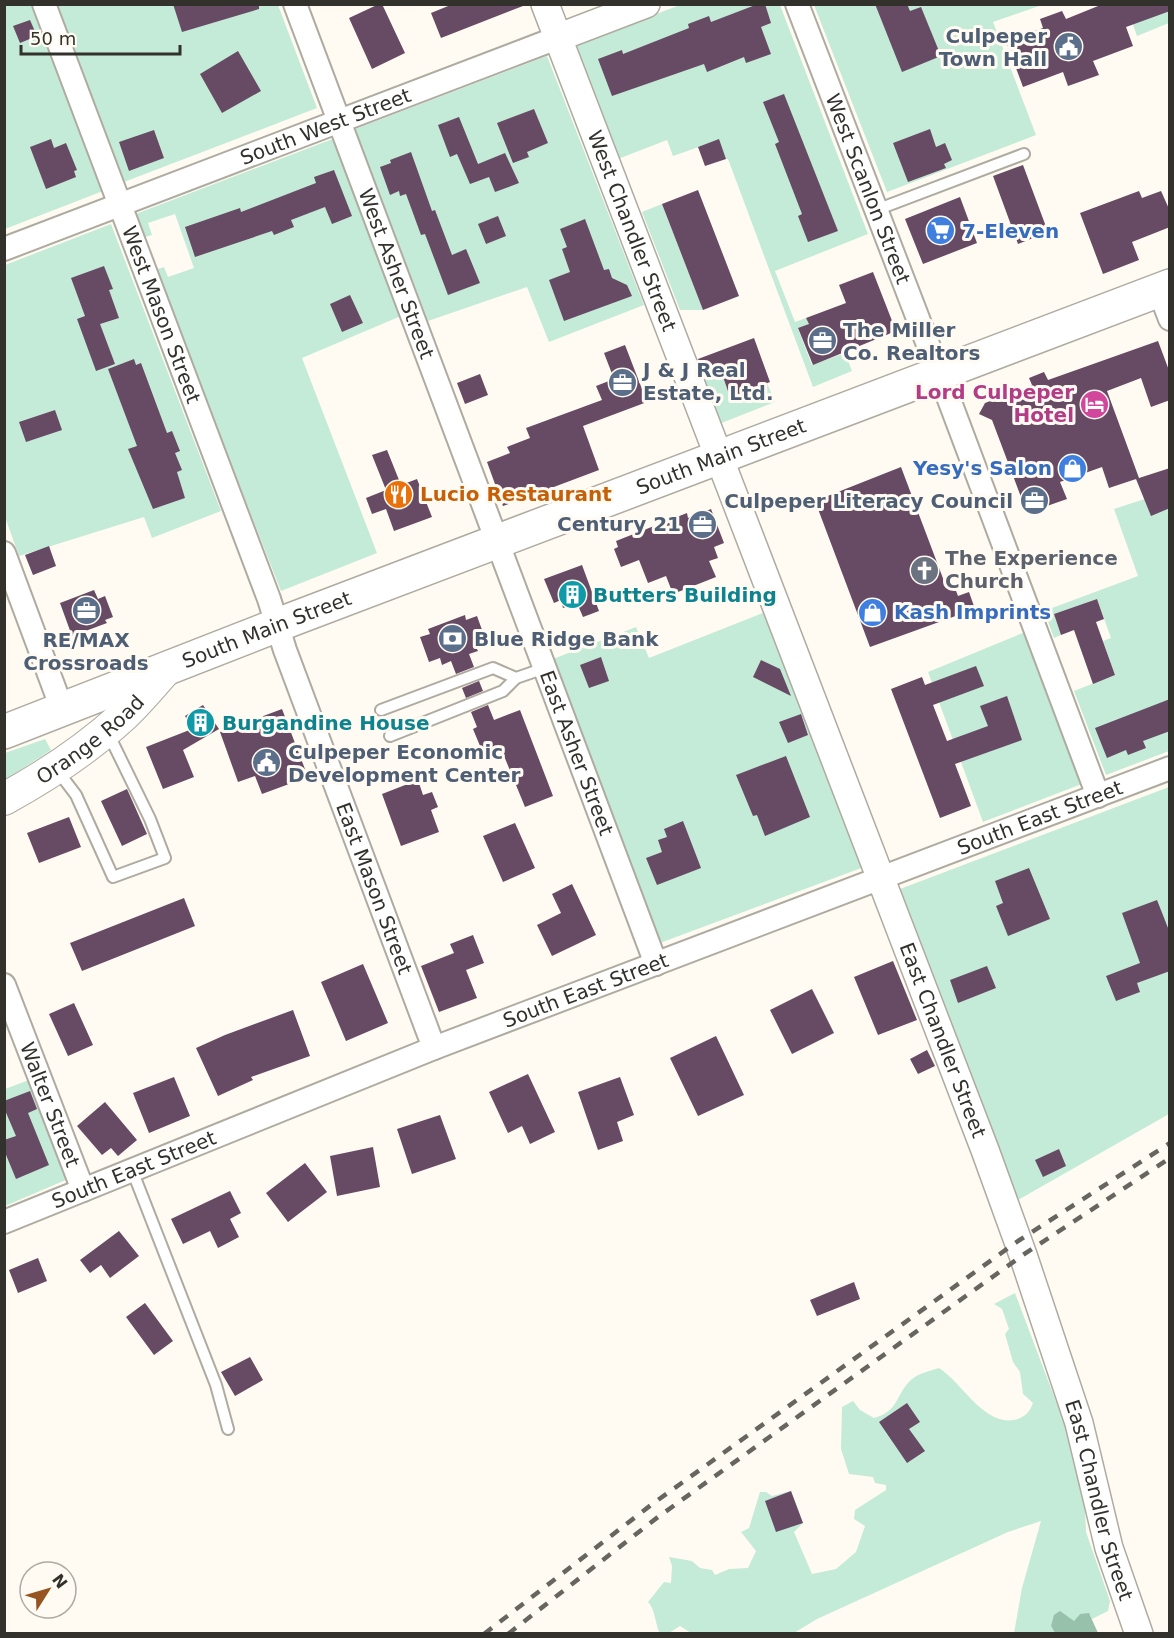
<svg xmlns="http://www.w3.org/2000/svg" width="1174" height="1638" font-family="'DejaVu Sans',sans-serif">
<style>
.green{fill:#c4ebd7}
.forest{fill:#97c1ab}
.building{fill:#674a63}
.lines{fill:none;stroke-linecap:round;stroke-linejoin:round}
.service-casing{stroke:#afaba1;stroke-width:14}
.minor-casing{stroke:#afaba1;stroke-width:26}
.tertiary-casing{stroke:#afaba1;stroke-width:30}
.secondary-casing{stroke:#afaba1;stroke-width:34}
.primary-casing{stroke:#afaba1;stroke-width:36}
.service{stroke:#fff;stroke-width:10}
.minor{stroke:#fff;stroke-width:22}
.tertiary{stroke:#fff;stroke-width:27}
.secondary{stroke:#fff;stroke-width:32}
.primary{stroke:#fff;stroke-width:33}
.rail{stroke:#67655f;stroke-width:4.5;stroke-dasharray:10 10;stroke-linecap:butt}
.labels{text-anchor:middle;stroke-width:6;stroke-linejoin:round;paint-order:stroke}
.service-label{font-size:20px;font-weight:bold;fill:#4e5e75;stroke:#fffbf2;text-anchor:start}
.street-label{font-size:20px;fill:#32312c;stroke:#fffbf2}
.shop-label{font-size:20px;font-weight:bold;fill:#366cbe;stroke:#fffbf2;text-anchor:start}
.hotel-label{font-size:20px;font-weight:bold;fill:#b23c85;stroke:#fffbf2;text-anchor:end}
.food-label{font-size:20px;font-weight:bold;fill:#c56008;stroke:#fffbf2;text-anchor:start}
.worship-label{font-size:20px;font-weight:bold;fill:#5b616d;stroke:#fffbf2;text-anchor:start}
.culture-label{font-size:20px;font-weight:bold;fill:#0d838f;stroke:#fffbf2;text-anchor:start}
</style>
<rect width="100%" height="100%" fill="#fffbf2"/>
<path class="green" d="M5 5H31L103 191 5 229Z
M55 5H278L317 108 124 182Z
M680 5H780L868 234 775 271 795 322 806 318 809 324 798 329 812 365 845 353 852 371 813 387 728 159H726L719 140 673 156 667 140 618 159 576 47 582 42Z
M814 5H1042L993 22 1036 135 887 192Z
M1126 5H1169V23L1137 36Z
M547 56 644 305 549 342 527 287 428 321 355 129Z
M335 138 401 316 302 358 377 553 281 591 155 270 164 267 168 277 194 268 175 214 148 223 152 235 142 238 133 215Z
M662 204 703 310H680L642 212Z
M111 224 221 511 152 538 144 517 19 556 5 517V265Z
M714 360 739 370 723 376 730 397 767 383 775 402 719 424 700 376 717 369Z
M1169 491V751L1106 775 1074 691 1115 675 1103 641 1111 638 1097 599 1054 614 1061 635 1054 638 1044 611 1138 576 1114 509Z
M768 611 864 867 660 943 553 659 636 627 649 658Z
M1025 632 1082 784 983 822 928 672Z
M45 739 51 750 5 780V753Z
M1169 787V1114L1018 1200 900 889Z
M29 1080 68 1179 5 1206V1089Z
M1015 1293 1066 1428 1078 1470 1085 1507 1086 1532 1110 1601 1108 1611 1092 1619 1089 1614H1080L1074 1621 1051 1626 1055 1633H1014L1022 1588 1041 1521 1008 1532 817 1619 794 1633H691L680 1626 669 1633 659 1632C655 1622 655 1609 648 1602L664 1582 671 1583 672 1566 669 1557 692 1561 700 1568 712 1570 715 1575 729 1569 748 1568 756 1551 741 1532 749 1528 760 1492H766L772 1496 791 1491 803 1523 794 1532 812 1574 836 1569 856 1552 865 1526 854 1519 855 1510 886 1490V1485L875 1483 873 1477 849 1474 841 1449 842 1407 853 1401 860 1410 874 1418C900 1411 895 1394 912 1379 919 1373 930 1371 939 1368 962 1382 985 1429 1018 1419 1026 1416 1030 1411 1033 1403L1023 1394 1020 1372 1013 1362 1005 1334 1009 1329 1002 1309 994 1304Z"/>
<path class="forest" d="M1060 1611 1074 1621 1080 1614 1089 1613 1098 1633H1055L1051 1626 1054 1615Z"/>
<path class="building" d="M173 4H259V9L182 32Z
M379 4H382L405 53 372 69 349 18Z
M453 4H523V6L441 38 431 13Z
M758 4H765L771 23 761 27 771 54 746 63 744 57 707 72 704 64 612 96 598 59 622 50 623 54 689 28 688 24 709 16 711 22Z
M875 4H907L910 11 921 7 941 56 902 72Z
M1103 4H1170V11L1126 27 1133 46 1093 61 1099 75 1068 86 1063 72 1023 87 1006 41 1043 28 1040 19 1062 11 1066 19Z
M30 20 37 36 20 43 13 26Z
M238 51 261 91 222 113 200 74Z
M784 94 838 231 808 242 798 216 802 214 775 144 779 142 763 102Z
M534 109 548 143 527 152 529 157 513 163 497 123Z
M459 117 478 164 505 153 519 183 495 192 489 177 470 184 457 154 450 157 438 125Z
M930 129 936 147 945 143 952 160 944 164 946 168 908 182 893 143Z
M154 130 164 158 129 171 119 142Z
M51 139 54 148 66 143 77 170 74 171 76 177 46 189 30 147Z
M719 139 726 159 705 166 698 147Z
M411 152 432 211 435 210 452 255 466 249 480 283 448 295 425 234 421 235 406 194 400 196 399 191 390 195 380 167 391 163 390 160Z
M1023 165 1048 232 1018 244 993 176Z
M334 170 352 216 332 224 325 207 291 220 294 227 274 235 272 231 195 257 185 227 240 208 241 212 316 183 314 177Z
M698 190 739 296 703 310 662 204Z
M1139 191 1142 198 1161 191 1170 211V227L1132 242 1139 260 1103 274 1080 213Z
M960 197 977 243 923 264 905 219Z
M498 216 506 236 486 244 478 224Z
M585 219 604 270 609 269 612 278 627 285 632 296 564 321 549 280 570 272 562 249 567 247 560 229Z
M104 266 113 289 109 290 119 318 100 324 115 364 96 371 77 319 85 316 71 278Z
M873 272 896 331 813 365 798 328 809 324 806 318 846 303 839 285Z
M350 295 363 323 342 332 330 304Z
M754 338 770 382 730 397 720 368 704 374 698 359Z
M1158 341 1170 373V400L1151 407 1141 378 1107 391 1139 478 1109 488 1102 467 1060 482 1067 499 1027 513 992 420 979 414 985 403 1032 385 1029 378 1044 372 1048 380Z
M625 345 647 402 583 426 599 470 503 506 487 462 510 453 507 447 530 438 526 428 602 400 596 386 614 379 604 353Z
M134 359 136 365 141 363 167 433 172 431 180 451 175 453 182 470 177 472 185 498 153 509 128 449 137 446 108 369Z
M480 374 488 395 465 404 457 383Z
M55 410 62 430 26 442 19 422Z
M387 450 401 485 417 479 432 517 394 531 386 509 372 514 366 498 386 490 372 455Z
M901 467 944 581 951 578 958 596 969 592 975 609 870 647 815 501Z
M1170 468V508L1151 516 1136 479Z
M711 509 724 543 714 547 718 558 709 561 716 577 673 594 666 576 648 583 639 560 621 567 614 549 618 547 616 541 687 513 688 518Z
M49 546 56 566 33 575 25 555Z
M582 565 599 611 583 617 577 603 563 608 561 600 554 603 544 579Z
M94 590 98 599 105 596 113 617 105 620 107 623 72 636 60 603Z
M1097 599 1104 619 1096 622 1115 675 1093 684 1074 630 1061 635 1054 614Z
M465 615 466 620 477 616 486 641 475 645 478 651 469 654 474 667 456 674 451 661 442 665 440 658 429 662 420 637 430 634 428 629Z
M601 657 609 681 589 688 580 665Z
M761 660 780 669 791 696 753 677Z
M976 666 984 686 933 705 947 741 988 726 980 706 1007 696 1022 740 955 764 971 806 940 818 891 689 922 677 925 685Z
M479 681 483 691 466 698 462 688Z
M1170 699V731L1143 741 1146 748 1128 755 1126 750 1107 758 1095 728Z
M203 705 219 729 183 750 194 777 163 789 146 747 192 729 185 716Z
M488 705 494 720 520 710 553 796 525 807 502 751 485 758 473 729 477 727 471 712Z
M282 709 308 777 262 794 255 776 238 782 220 732Z
M801 714 808 735 788 743 779 722Z
M786 756 810 817 765 836 757 815 753 816 736 775Z
M418 780 423 795 432 792 438 807 431 810 439 832 401 846 382 794Z
M127 789 147 834 122 846 101 801Z
M69 817 81 847 39 863 27 833Z
M683 821 701 868 657 885 646 858 662 852 658 840 667 837 664 829Z
M515 823 535 868 503 882 483 836Z
M1029 868 1050 919 1008 936 996 906 1003 903 995 881Z
M572 884 596 935 552 956 537 925 561 913 552 894Z
M184 898 195 926 82 971 70 943Z
M1157 900 1170 933V971L1137 983 1140 992 1116 1001 1106 976 1140 963 1122 913Z
M473 935 484 963 466 970 477 998 439 1012 421 966 454 953 450 944Z
M893 961 917 1020 878 1035 854 977Z
M363 964 388 1023 346 1041 321 982Z
M987 966 996 988 958 1003 950 980Z
M812 989 834 1033 792 1054 770 1010Z
M74 1003 93 1045 68 1056 49 1014Z
M293 1010 310 1056 251 1077 253 1080 218 1096 196 1048 225 1035Z
M716 1036 744 1095 698 1116 670 1058Z
M927 1050 935 1066 918 1074 910 1059Z
M528 1074 555 1132 530 1144 522 1126 508 1133 489 1092Z
M174 1077 190 1116 149 1133 133 1093Z
M620 1077 634 1115 617 1122 623 1141 598 1150 578 1092Z
M30 1091 37 1109 28 1113 49 1165 16 1179 4 1150V1140L16 1136 4 1108V1101Z
M105 1102 137 1140 118 1156 111 1148 102 1155 77 1126Z
M440 1115 456 1159 412 1174 397 1129Z
M373 1147 380 1187 337 1196 330 1156Z
M1059 1149 1066 1166 1043 1177 1035 1160Z
M305 1163 327 1192 288 1222 266 1193Z
M230 1191 241 1213 230 1219 239 1237 218 1248 210 1231 183 1244 171 1219Z
M119 1231 139 1256 110 1278 101 1265 90 1273 80 1260Z
M38 1258 47 1281 18 1293 9 1270Z
M854 1282 860 1299 817 1316 810 1300Z
M145 1303 173 1341 154 1355 126 1317Z
M250 1357 263 1380 235 1396 221 1372Z
M907 1403 920 1422 909 1429 925 1451 907 1463 879 1422Z
M791 1491 803 1523 776 1532 765 1501Z"/>
<g class="lines">
<defs>
<path id="service" d="M876 210 1024 154
M381 710 493 668 516 678
M390 736 503 691 516 678 545 668
M57 770 76 795 113 877 165 858 150 819 108 733
M132 1170 216 1385 228 1429"/>
<g id="minor">
<path id="s1" d="M44 4 269 599 285 650 434 1048"/>
<path id="s2" d="M295 4 656 964"/>
<path id="s3" d="M797 4 947 394 1098 796"/>
<path id="s4" d="M4 249 557 38"/>
<path d="M1159 290 1170 319"/>
<path d="M4 553 62 709"/>
<path id="s5" d="M4 985 83 1190"/>
<path id="s6" d="M4 1222 434 1048 1170 768"/>
</g>
<g id="tertiary">
<path id="s7" d="M545 4 985 1150 1023 1255 1079 1423 1109 1548 1139 1634"/>
<path d="M557 38 646 4"/>
</g>
<g id="secondary">
<path id="s8" d="M4 799C46 776 88 748 123 716 139 701 153 684 167 668"/>
</g>
<g id="primary">
<path id="s9" d="M4 732 293 619 1170 286"/>
</g>
</defs>
<use href="#service" class="service-casing"/>
<use href="#minor" class="minor-casing"/>
<use href="#tertiary" class="tertiary-casing"/>
<use href="#secondary" class="secondary-casing"/>
<use href="#primary" class="primary-casing"/>
<use href="#service" class="service"/>
<use href="#minor" class="minor"/>
<use href="#tertiary" class="tertiary"/>
<use href="#secondary" class="secondary"/>
<use href="#primary" class="primary"/>
<path class="rail" d="M484 1634 651 1505 1018 1241 1170 1143
M508 1634 658 1517 1023 1255 1170 1158"/>
</g>
<defs>
<symbol id="civic-disc" viewBox="-11 -11 22 22"><circle r="9.5" fill="#5c6f8a" stroke="#fffbf2"/><path d="M-.6-6.5H3V-4.5H.6V-3L4-1V1h2V6H-6V1h2V-1L-.6-3ZM-1.2 2.5V6h2.4V2.5Z" fill="#fff"/></symbol>
<symbol id="supermarket-disc" viewBox="-11 -11 22 22"><circle r="9.5" fill="#3f7fe0" stroke="#fffbf2"/><path d="M-6-5.5h2.5l.6 2H6L4.5 2H-2.5L-4.4-4H-6ZM-1.5 3.2a1.3 1.3 0 1 0 .1 0ZM3 3.2a1.3 1.3 0 1 0 .1 0Z" fill="#fff"/></symbol>
<symbol id="office-disc" viewBox="-11 -11 22 22"><circle r="9.5" fill="#5c6f8a" stroke="#fffbf2"/><path d="M-6-3h4V-5.5h4V-3h4V5H-6ZM-1-4.5V-3h2v-1.5ZM-6 0V1H6V0Z" fill="#fff"/></symbol>
<symbol id="hotel-disc" viewBox="-11 -11 22 22"><circle r="9.5" fill="#d1479c" stroke="#fffbf2"/><path d="M-6-4.5h1.5V1H6V5H4.5V3h-9V5H-6ZM-4 0a1.8 1.8 0 1 1 3.6 0ZM.5 0V-2.5h3Q6-2.5 6 0Z" fill="#fff"/></symbol>
<symbol id="shop-disc" viewBox="-11 -11 22 22"><circle r="9.5" fill="#3f7fe0" stroke="#fffbf2"/><path d="M-5-2.5h2.3a2.7 3.5 0 0 1 5.4 0H5L5.5 6h-11ZM-1.5-2.5h3a1.5 2.3 0 0 0-3 0Z" fill="#fff"/></symbol>
<symbol id="restaurant-disc" viewBox="-11 -11 22 22"><circle r="9.5" fill="#e8710a" stroke="#fffbf2"/><path d="M-5-6h1v4h1v-4h1v4h1v-4h1v5L-1.5 .5V6h-2V.5L-5-1ZM5-6V6H3V1.5H1.5Q1.5-4 5-6Z" fill="#fff"/></symbol>
<symbol id="church-disc" viewBox="-11 -11 22 22"><circle r="9.5" fill="#6b7280" stroke="#fffbf2"/><path d="M-1.2-6h2.4v3.5h3.3v2.4h-3.3V6h-2.4V-.1h-3.3v-2.4h3.3Z" fill="#fff"/></symbol>
<symbol id="building-disc" viewBox="-11 -11 22 22"><circle r="9.5" fill="#0f9aa8" stroke="#fffbf2"/><path d="M-4-6H4V6H1V3H-1V6H-4ZM-2.5-4.3h1.7v1.8h-1.7ZM.8-4.3h1.7v1.8H.8ZM-2.5-1h1.7V.8h-1.7ZM.8-1h1.7V.8H.8Z" fill="#fff"/></symbol>
<symbol id="bank-disc" viewBox="-11 -11 22 22"><circle r="9.5" fill="#5c6f8a" stroke="#fffbf2"/><path d="M-6-4H6V4H-6ZM0-2.3a2.3 2.3 0 1 0 0 4.6a2.3 2.3 0 1 0 0-4.6Z" fill="#fff"/></symbol>
</defs>
<g fill-rule="evenodd">
<use href="#civic-disc" x="1052" y="30" width="33" height="33"/>
<use href="#supermarket-disc" x="924" y="214" width="33" height="33"/>
<use href="#office-disc" x="806" y="324" width="33" height="33"/>
<use href="#office-disc" x="606" y="366" width="33" height="33"/>
<use href="#hotel-disc" x="1078" y="388" width="33" height="33"/>
<use href="#shop-disc" x="1056" y="452" width="33" height="33"/>
<use href="#restaurant-disc" x="382" y="478" width="33" height="33"/>
<use href="#office-disc" x="1018" y="484" width="33" height="33"/>
<use href="#office-disc" x="686" y="508" width="33" height="33"/>
<use href="#church-disc" x="908" y="554" width="33" height="33"/>
<use href="#building-disc" x="556" y="578" width="33" height="33"/>
<use href="#office-disc" x="70" y="594" width="33" height="33"/>
<use href="#shop-disc" x="856" y="596" width="33" height="33"/>
<use href="#bank-disc" x="436" y="622" width="33" height="33"/>
<use href="#building-disc" x="184" y="706" width="33" height="33"/>
<use href="#civic-disc" x="250" y="746" width="33" height="33"/>
</g>
<g class="labels">
<g class="service-label">
<text x="1047" y="43" text-anchor="end">Culpeper<tspan x="1047" dy="23">Town Hall</tspan></text>
<text x="843" y="337">The Miller<tspan x="843" dy="23">Co. Realtors</tspan></text>
<text x="643" y="377">J &amp; J Real<tspan x="643" dy="23">Estate, Ltd.</tspan></text>
<text x="1013" y="508" text-anchor="end">Culpeper Literacy Council</text>
<text x="681" y="531" text-anchor="end">Century 21</text>
<text x="474" y="646">Blue Ridge Bank</text>
<text x="86" y="647" text-anchor="middle">RE/MAX<tspan x="86" dy="23">Crossroads</tspan></text>
<text x="288" y="759">Culpeper Economic<tspan x="288" dy="23">Development Center</tspan></text>
</g>
<g class="street-label">
<text dy="7" stroke="none"><textPath href="#s4" startOffset="344">South West Street</textPath></text>
<text dy="7" stroke="none"><textPath href="#s3" startOffset="198">West Scanlon Street</textPath></text>
<text dy="7" stroke="none"><textPath href="#s7" startOffset="243">West Chandler Street</textPath></text>
<text dy="7" stroke="none"><textPath href="#s2" startOffset="288">West Asher Street</textPath></text>
<text dy="7" stroke="none"><textPath href="#s1" startOffset="332">West Mason Street</textPath></text>
<text dy="7" stroke="none"><textPath href="#s9" startOffset="768">South Main Street</textPath></text>
<text dy="7" stroke="none"><textPath href="#s9" startOffset="282">South Main Street</textPath></text>
<text dy="7" stroke="none"><textPath href="#s8" startOffset="105">Orange Road</textPath></text>
<text dy="7" stroke="none"><textPath href="#s2" startOffset="800">East Asher Street</textPath></text>
<text dy="7" stroke="none"><textPath href="#s6" startOffset="1112">South East Street</textPath></text>
<text dy="7" stroke="none"><textPath href="#s1" startOffset="944">East Mason Street</textPath></text>
<text dy="7" stroke="none"><textPath href="#s6" startOffset="626">South East Street</textPath></text>
<text dy="7" stroke="none"><textPath href="#s7" startOffset="1110">East Chandler Street</textPath></text>
<text dy="7" stroke="none"><textPath href="#s5" startOffset="128">Walter Street</textPath></text>
<text dy="7" stroke="none"><textPath href="#s6" startOffset="140">South East Street</textPath></text>
<text dy="7" stroke="none"><textPath href="#s7" startOffset="1596">East Chandler Street</textPath></text>
</g>
<g class="shop-label">
<text x="962" y="238">7-Eleven</text>
<text x="1052" y="475" text-anchor="end">Yesy's Salon</text>
<text x="894" y="619">Kash Imprints</text>
</g>
<g class="hotel-label">
<text x="1074" y="399">Lord Culpeper<tspan x="1074" dy="23">Hotel</tspan></text>
</g>
<g class="food-label">
<text x="420" y="501">Lucio Restaurant</text>
</g>
<g class="worship-label">
<text x="945" y="565">The Experience<tspan x="945" dy="23">Church</tspan></text>
</g>
<g class="culture-label">
<text x="593" y="602">Butters Building</text>
<text x="222" y="730">Burgandine House</text>
</g>
</g>
<rect width="1174" height="1638" fill="none" stroke="#32312c" stroke-width="12"/>
<g transform="translate(48 1590) rotate(53)"><circle r="28" fill="#fffbf2" stroke="#adaaa3" stroke-width="1.5"/>
<path d="M0-4.5L10 22L0 15L-10 22Z" fill="#965421"/>
<text y="-9" font-size="16" font-weight="bold" text-anchor="middle" fill="#32312c">N</text>
</g>
<path d="M21 45v9h159v-9" fill="none" stroke="#32312c" stroke-width="3"/>
<text x="30" y="45" font-size="18" fill="#32312c" stroke="#fffbf2" stroke-width="4.5" paint-order="stroke">50 m</text>
</svg>
